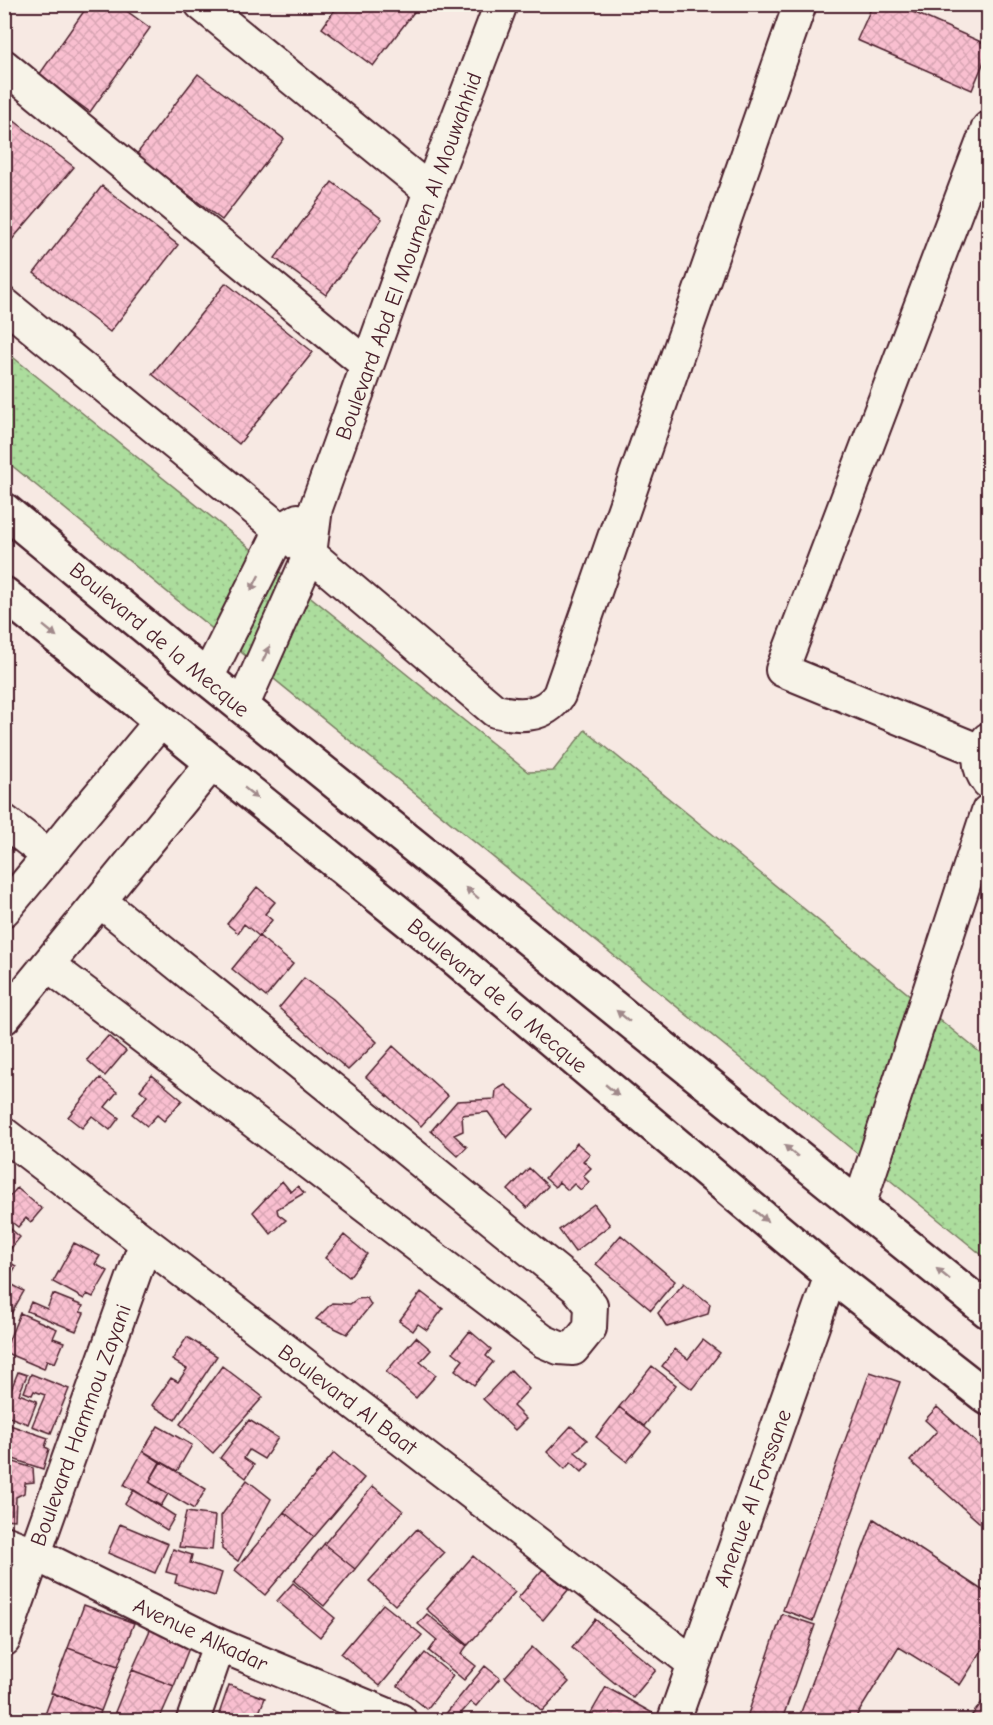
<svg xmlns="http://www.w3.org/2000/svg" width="993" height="1725" font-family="'Comic Neue',sans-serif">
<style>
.grass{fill:url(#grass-dots);stroke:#7b7e64;stroke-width:1.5}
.building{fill:url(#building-cross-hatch);stroke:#4a1f2b;stroke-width:1.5}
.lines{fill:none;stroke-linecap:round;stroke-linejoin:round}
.minor-casing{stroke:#4a1f2b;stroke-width:36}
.major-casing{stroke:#4a1f2b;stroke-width:38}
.minor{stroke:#f7f3e8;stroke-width:32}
.major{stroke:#f7f3e8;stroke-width:33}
.oneway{fill:#a0898a}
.labels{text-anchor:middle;stroke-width:4.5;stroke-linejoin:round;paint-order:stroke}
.street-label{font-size:22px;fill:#4a1f2b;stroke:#f7f3e8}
</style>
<defs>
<pattern id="grass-dots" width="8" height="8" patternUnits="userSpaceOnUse" patternTransform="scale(1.5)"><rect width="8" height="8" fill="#acdd9d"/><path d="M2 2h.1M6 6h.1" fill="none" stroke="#96bd87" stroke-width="1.8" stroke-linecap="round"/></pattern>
<pattern id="building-cross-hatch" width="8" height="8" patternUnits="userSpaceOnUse" patternTransform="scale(1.5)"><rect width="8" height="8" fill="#f9bfd0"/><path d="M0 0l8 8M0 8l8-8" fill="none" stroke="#d7a4b3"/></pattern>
</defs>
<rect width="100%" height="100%" fill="#f7e9e3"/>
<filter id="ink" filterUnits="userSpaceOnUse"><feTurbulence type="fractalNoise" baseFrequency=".0167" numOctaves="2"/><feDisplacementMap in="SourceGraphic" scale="12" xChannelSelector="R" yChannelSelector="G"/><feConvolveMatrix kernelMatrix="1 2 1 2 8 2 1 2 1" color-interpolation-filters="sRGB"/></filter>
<g filter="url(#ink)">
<path class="grass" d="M4 350 528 772 553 771 585 730 988 1059V1260L5 460Z"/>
<path class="building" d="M89 4H117L150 28 90 112 39 75Z
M339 4H420L373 66 322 28Z
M873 4H905L904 8 988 45V52L972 90 857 40Z
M198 74 284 139 222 220 136 155Z
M4 113 74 167 4 249Z
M332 182 382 219 326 295 275 258Z
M102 186 178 245 110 332 34 273Z
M226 283 313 352 239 444 152 374Z
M257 887 275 902 265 914 272 920 259 936 244 924 238 933 227 924Z
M259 936 293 964 266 997 232 969Z
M304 978 333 999 377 1042 348 1070 279 1008Z
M108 1036 126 1051 105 1076 87 1060Z
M393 1046 448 1096 421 1126 366 1077Z
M152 1075 182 1100 164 1121 157 1115 147 1126 132 1114 147 1096 140 1090Z
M100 1078 117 1092 105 1107 119 1118 110 1130 92 1116 82 1128 68 1117Z
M505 1085 534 1109 507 1138 488 1112 462 1115 463 1131 454 1135 467 1147 458 1156 431 1131 457 1101 495 1099 496 1090Z
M577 1143 590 1154 583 1161 591 1168 583 1176 589 1182 581 1190 574 1184 568 1190 559 1182 555 1187 545 1178Z
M529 1168 548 1186 527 1208 508 1190Z
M282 1181 291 1192 298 1186 304 1193 277 1209 278 1214 286 1220 271 1234 253 1212Z
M17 1188 42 1209 31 1222 26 1218 18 1227 4 1216V1203Z
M594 1204 610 1225 575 1252 559 1230Z
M4 1223 20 1237 8 1252 4 1249Z
M344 1235 367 1254 349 1277 325 1258Z
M621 1235 675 1281 651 1310 596 1264Z
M74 1243 100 1256 95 1264 108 1271 93 1297 87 1294 84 1299 53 1282Z
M5 1260 16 1266 7 1282 24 1291 4 1326Z
M684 1283 710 1304 708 1314 667 1327 658 1313Z
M421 1292 443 1309 427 1330 418 1324 413 1331 399 1321Z
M53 1294 83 1306 80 1312 84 1313 76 1331 27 1311 31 1302 47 1309Z
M367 1298 371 1305 347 1334 316 1319 332 1303 350 1304 357 1299Z
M20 1313 57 1329 53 1338 64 1342 55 1363 47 1360 44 1369 4 1352Z
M470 1331 491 1349 486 1356 493 1362 474 1385 455 1370 463 1360 453 1352Z
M187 1337 217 1356 175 1420 152 1405 171 1378 178 1382 187 1369 172 1360Z
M416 1337 431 1350 420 1362 436 1375 416 1398 386 1372Z
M703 1340 720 1353 692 1389 662 1366 675 1349 688 1359Z
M222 1366 263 1397 213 1453 180 1424Z
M652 1366 676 1385 644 1426 619 1407Z
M511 1370 529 1389 513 1406 526 1419 515 1430 483 1399Z
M18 1372 27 1375 19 1394 37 1401 28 1424 4 1415V1407Z
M870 1372 900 1382 813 1621 783 1610Z
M31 1374 69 1389 51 1433 32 1426 45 1395 34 1391 32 1395 24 1392Z
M619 1407 651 1432 627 1462 596 1437Z
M937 1407 988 1453V1530L910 1461 937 1431 925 1420Z
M249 1420 278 1438 264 1459 249 1450 244 1458 254 1465 246 1478 220 1458Z
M4 1423 48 1438 45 1447 49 1449 43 1469 4 1456Z
M158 1426 192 1445 177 1471 143 1451Z
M571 1426 587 1440 575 1452 589 1464 582 1472 571 1462 565 1469 547 1452Z
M143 1451 160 1462 149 1482 168 1494 161 1506 124 1485Z
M334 1453 364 1478 314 1537 284 1512Z
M4 1459 33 1468 34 1482 25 1483 24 1493 16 1497 15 1520 4 1519V1496L7 1491 4 1487Z
M161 1462 206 1489 194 1509 149 1482Z
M247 1480 271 1499 238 1561 222 1549 221 1516Z
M373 1486 403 1511 355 1569 324 1544Z
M134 1490 175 1516 167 1530 125 1504Z
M186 1512 215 1516 212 1550 179 1547Z
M284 1512 314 1537 265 1595 235 1570Z
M874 1519 988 1594V1641L960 1685 899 1647 854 1720H798Z
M120 1524 168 1544 155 1573 108 1553Z
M417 1529 444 1553 395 1605 369 1581Z
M324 1544 355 1569 324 1606 294 1581Z
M173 1549 192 1555 190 1563 222 1573 215 1596 175 1583 177 1575 166 1572Z
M473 1556 515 1592 468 1645 426 1609Z
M543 1569 568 1590 543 1620 518 1598Z
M293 1583 335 1618 320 1637 277 1601Z
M383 1604 422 1635 380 1686 341 1654Z
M84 1605 134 1623 118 1666 68 1648Z
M427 1614 467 1646 461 1654 476 1666 464 1680 429 1651 437 1640 418 1624Z
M782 1614 815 1625 782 1720H746Z
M595 1619 656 1670 633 1698 572 1648Z
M151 1628 191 1643 174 1686 132 1670Z
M532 1647 569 1682 542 1711 505 1677Z
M68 1648 118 1666 101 1711 51 1693Z
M425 1653 453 1676 427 1709 398 1686Z
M485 1666 500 1678 476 1706 471 1702 455 1720H449L444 1716Z
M132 1670 174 1686 159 1720H136L115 1712Z
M229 1685 265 1698 256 1720H237L219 1714Z
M606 1687 663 1719 662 1720H587Z
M53 1693 101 1711 98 1720H43Z
M987 1696 988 1720H968Z
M115 1712 136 1720H112Z"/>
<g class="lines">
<defs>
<path id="minor" d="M201 4 430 191
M4 66 367 365
M4 304 310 554 495 711C519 716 543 718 559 695L800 4
M207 678 281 530 298 520
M242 707 310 554 316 508 430 191 501 4
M988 739C976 753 977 768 988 782
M980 751 782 670 988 128
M4 821 49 856
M4 910 161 721
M48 965 543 1341 559 1348 573 1349 590 1328 591 1305 577 1288 100 901
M4 1018 213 762
M4 1134 693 1663
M859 1206 988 811
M4 1542 33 1553 219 1645 400 1720
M4 1640 145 1244
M193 1720 219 1645
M674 1720 831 1275"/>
<path id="major" d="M4 510 207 678 988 1311
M4 594 457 960 831 1275 988 1398"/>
</defs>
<use href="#minor" class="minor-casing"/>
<use href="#major" class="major-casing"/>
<use href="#minor" class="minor"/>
<use href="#major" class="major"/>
</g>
<defs><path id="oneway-solid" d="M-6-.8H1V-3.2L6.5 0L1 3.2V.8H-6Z" transform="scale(1.5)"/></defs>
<g class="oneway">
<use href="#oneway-solid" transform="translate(255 583) rotate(117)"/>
<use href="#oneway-solid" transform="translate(50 631) rotate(39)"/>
<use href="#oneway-solid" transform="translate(266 654) rotate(-66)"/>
<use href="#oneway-solid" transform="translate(251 793) rotate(39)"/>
<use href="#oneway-solid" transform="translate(472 893) rotate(-141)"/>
<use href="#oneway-solid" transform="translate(623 1016) rotate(-141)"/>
<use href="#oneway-solid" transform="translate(612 1090) rotate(40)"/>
<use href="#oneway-solid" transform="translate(791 1151) rotate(-141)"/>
<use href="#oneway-solid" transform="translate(761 1216) rotate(40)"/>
<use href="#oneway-solid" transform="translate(943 1274) rotate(-141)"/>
</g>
</g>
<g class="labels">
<g class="street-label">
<text transform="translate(408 256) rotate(-70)" y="8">Boulevard Abd El Moumen Al Mouwahhid</text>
<text transform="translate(160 639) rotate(40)" y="8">Boulevard de la Mecque</text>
<text transform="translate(498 995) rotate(40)" y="8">Boulevard de la Mecque</text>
<text transform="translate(348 1399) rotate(37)" y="8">Boulevard Al Baat</text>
<text transform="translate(80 1425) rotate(-70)" y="8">Boulevard Hammou Zayani</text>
<text transform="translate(752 1498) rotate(-70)" y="8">Anenue Al Forssane</text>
<text transform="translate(201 1634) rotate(25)" y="8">Avenue Alkadar</text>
</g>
</g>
<rect width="993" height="1725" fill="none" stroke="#f7f3e8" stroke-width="24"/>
<rect x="12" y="12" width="969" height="1701" fill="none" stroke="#4a1f2b" stroke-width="2" filter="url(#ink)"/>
</svg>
